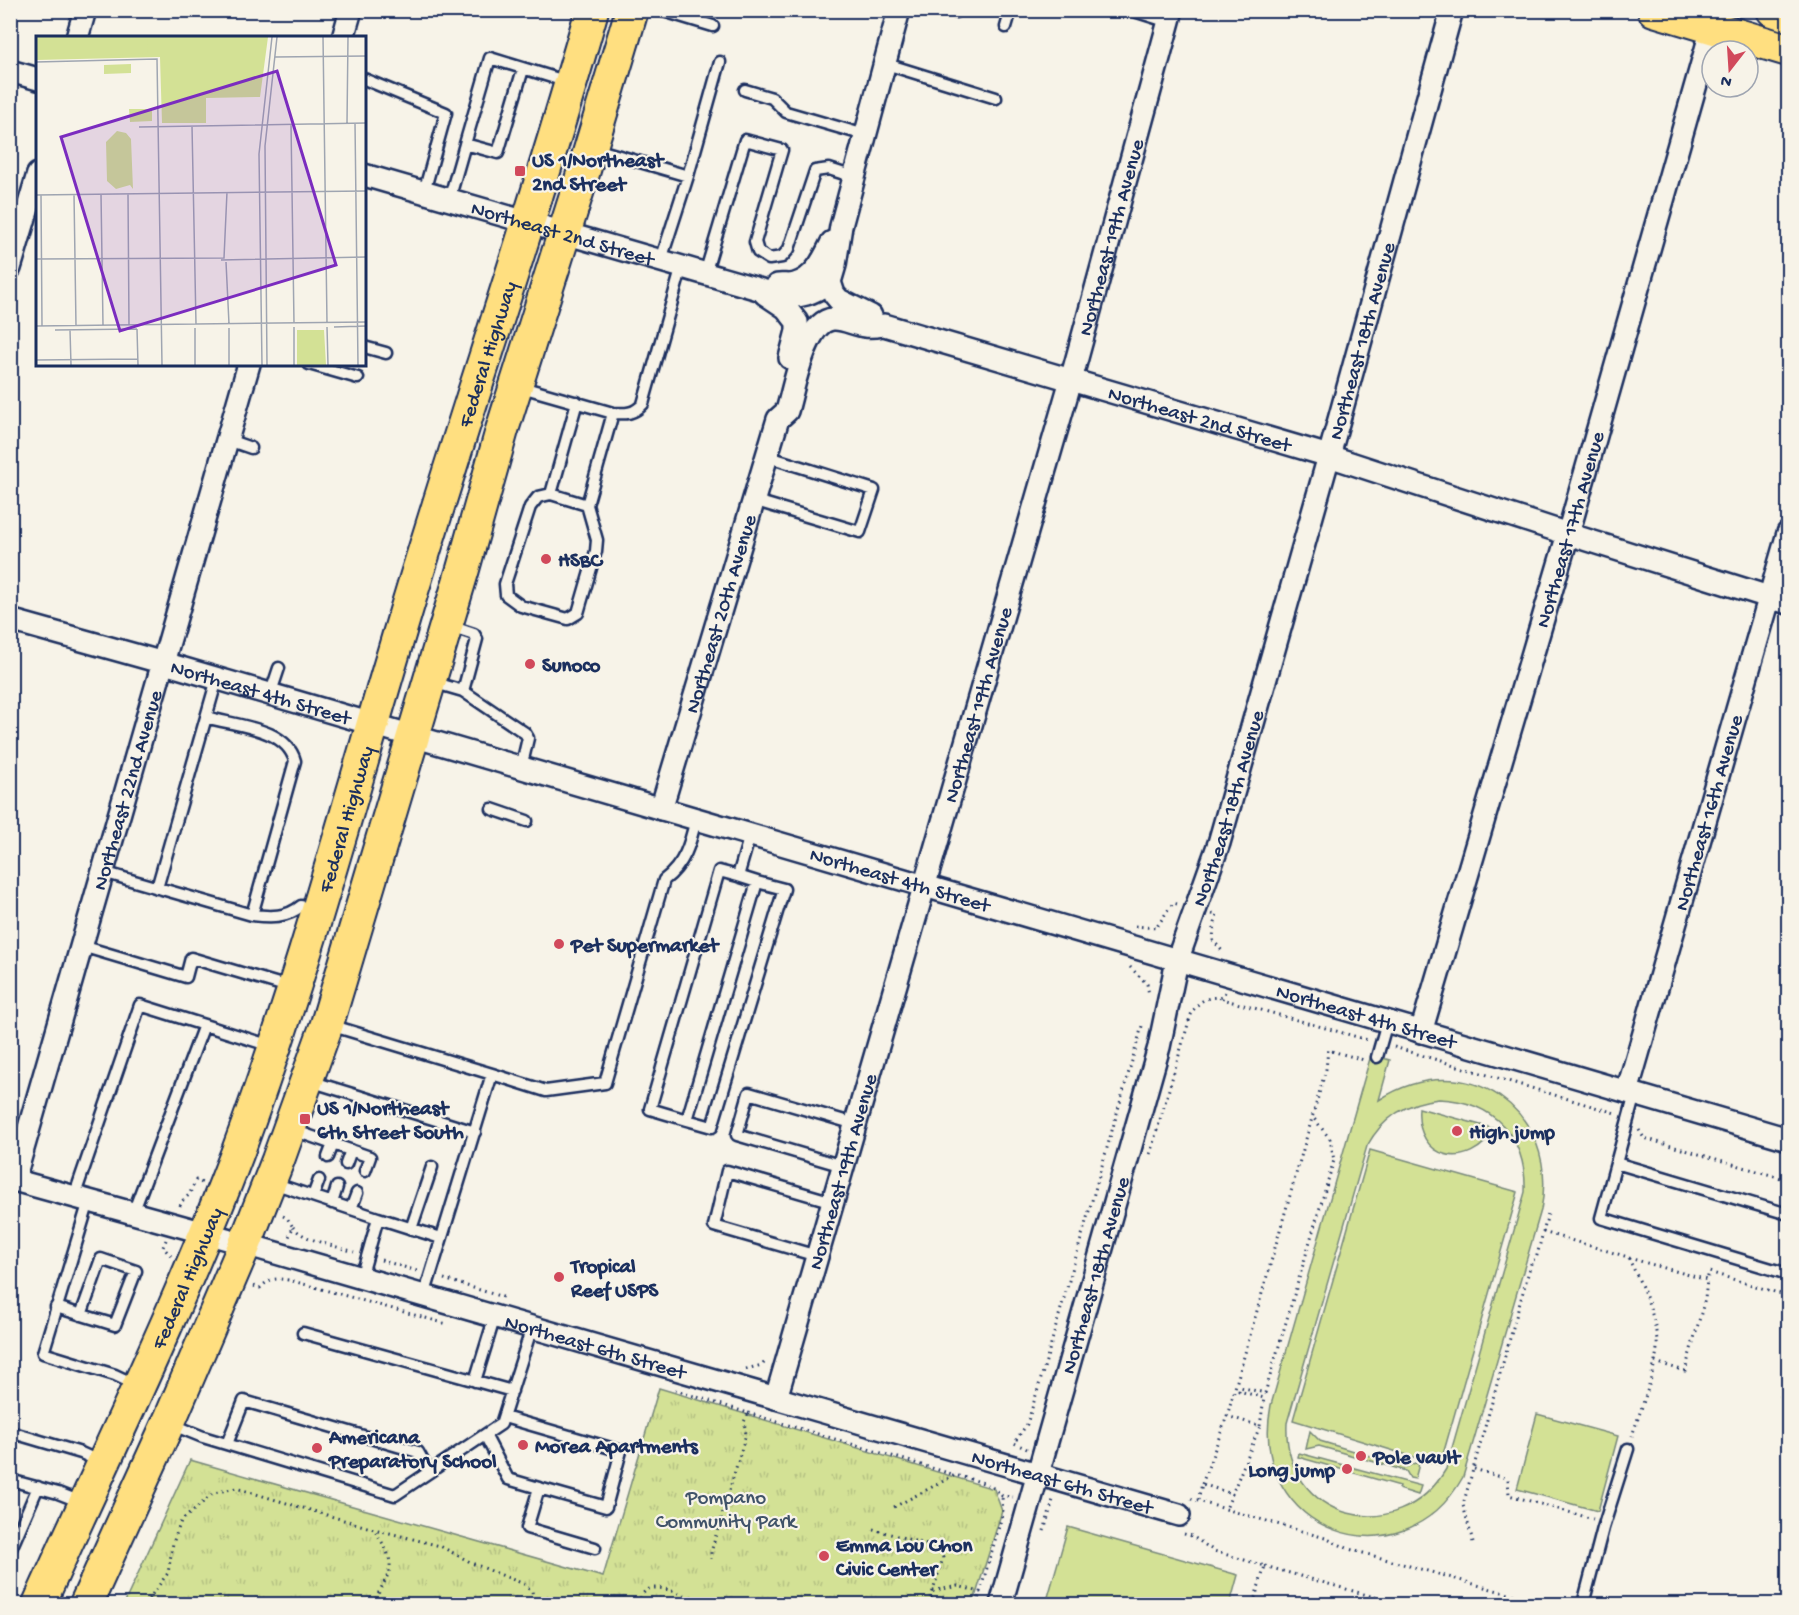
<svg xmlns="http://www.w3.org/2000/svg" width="1799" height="1615" font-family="'Gochi Hand',sans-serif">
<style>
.grass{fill:url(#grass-tufts);stroke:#77887a;stroke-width:1.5}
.pitch{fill:#d3e195;stroke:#77887a;stroke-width:1.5;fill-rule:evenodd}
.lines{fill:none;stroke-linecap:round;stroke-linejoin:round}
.lane-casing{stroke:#1b2f5e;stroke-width:15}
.street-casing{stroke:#1b2f5e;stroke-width:26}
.primary-casing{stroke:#1b2f5e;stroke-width:36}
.path{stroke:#1b2f5e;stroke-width:3;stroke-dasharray:1.5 4.5;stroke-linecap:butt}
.lane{stroke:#f7f3e8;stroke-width:10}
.street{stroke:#f7f3e8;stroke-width:21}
.primary{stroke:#ffdf80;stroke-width:32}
.poi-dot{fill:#d1495b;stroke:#f7f3e8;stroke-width:2}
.labels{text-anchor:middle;stroke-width:4.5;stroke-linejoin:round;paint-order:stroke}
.poi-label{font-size:21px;font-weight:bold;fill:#1b2f5e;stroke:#f7f3e8;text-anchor:start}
.street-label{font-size:21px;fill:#1b2f5e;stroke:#f7f3e8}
.park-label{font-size:21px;fill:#405369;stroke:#f7f3e8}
.inset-road{fill:none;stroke:#9fa5b1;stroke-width:1.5}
.view{fill:#7b2cbf;fill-opacity:0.15;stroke:#7b2cbf;stroke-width:3}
.inset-edge{fill:none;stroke:#1b2f5e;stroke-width:3}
</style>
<defs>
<pattern id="grass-tufts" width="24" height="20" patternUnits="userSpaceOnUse" patternTransform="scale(1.5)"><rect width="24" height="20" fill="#d3e195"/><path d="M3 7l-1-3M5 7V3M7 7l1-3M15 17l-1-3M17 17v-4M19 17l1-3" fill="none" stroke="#b5c183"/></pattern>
</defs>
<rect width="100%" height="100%" fill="#f7f3e8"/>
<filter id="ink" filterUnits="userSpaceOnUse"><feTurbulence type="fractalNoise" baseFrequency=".0167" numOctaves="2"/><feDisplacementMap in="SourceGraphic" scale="12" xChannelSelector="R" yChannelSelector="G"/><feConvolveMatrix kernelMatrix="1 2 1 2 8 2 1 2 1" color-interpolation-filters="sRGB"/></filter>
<g filter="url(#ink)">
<path class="grass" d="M659 1388 994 1489 1002 1511 973 1604H124L190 1460 603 1577Z"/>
<path class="pitch" d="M1371 1055 1390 1060 1379 1100C1465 1044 1561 1110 1541 1210L1463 1477C1401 1588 1246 1531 1271 1405ZM1439 1099C1494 1101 1527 1138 1525 1192L1446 1469C1398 1551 1282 1519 1287 1423L1367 1146C1383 1117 1406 1102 1439 1099Z
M1419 1108 1495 1129C1469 1173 1415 1160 1419 1108Z
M1370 1150 1518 1192 1440 1465 1293 1420Z
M1537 1414 1618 1436 1598 1511 1517 1489Z
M1310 1431 1320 1441 1406 1467 1415 1463 1419 1464 1415 1479 1410 1478 1406 1471 1319 1446 1306 1449Z
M1299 1453 1421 1486 1418 1495 1399 1489 1400 1486 1298 1457Z
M1068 1527 1238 1575 1230 1604H1046Z"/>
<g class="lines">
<defs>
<path id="lane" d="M660 10 713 26
M1131 10 1169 22
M955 12V10
M1006 27 1011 10
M883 63 996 98
M364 79 446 113 424 192
M745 90 772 98 786 112 865 135
M465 144 490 58 568 82
M592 148 688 176 661 260
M688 176 720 62
M449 200 465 144 498 153 523 69
M705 274 745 140 782 150 755 242 758 252 769 259 782 257 789 249 815 171 829 169 854 177
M364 347 386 353
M309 364 358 378
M518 386 613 413 587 505
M613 413C626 414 634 414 643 404L682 266
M228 440 251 448
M551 494 587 505 597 540 596 551 578 613 568 619 521 606 506 595 505 584 530 507 538 497Z
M551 494 577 402
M753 500 860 532 874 490 766 456
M432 682 463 691 477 639 474 634 450 626
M463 691 525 733 528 738 521 768
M270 695 279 668
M492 809 527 821
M103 872 252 915 295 761C286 727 235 726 206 717
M738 876 757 882 687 1120 650 1109 719 871 738 876 750 835
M157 888 217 679
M252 915C270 917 287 918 301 906L316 910
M82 946 186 977 191 958 292 988
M330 1025 492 1074 424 1296
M1377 1057 1387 1022
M492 1074 546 1091 605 1083 664 880C685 864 690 844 696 819
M310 1081 475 1132
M1635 1094 1601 1218 1788 1274
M687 1120 712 1127 784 889 757 882
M293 1130 370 1157 365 1171
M328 1157 333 1144
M1616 1163 1788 1214
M346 1164 351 1150
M843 1166 737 1135 749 1093 855 1124
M273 1183 378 1218
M313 1196 319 1180
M74 1197 140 1005 204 1025
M89 1201 43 1353 115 1375 136 1385
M332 1203 337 1187
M351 1209 357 1193
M133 1213 204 1025 271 1046
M411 1229 432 1167
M817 1256 714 1226 727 1171 833 1202
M361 1278 378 1218 441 1238
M56 1307 115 1325 136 1271 101 1259 81 1315
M303 1333 512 1391
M475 1381 495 1316
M504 1417 621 1451 606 1507 539 1488 527 1528 595 1548
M171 1424 203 1437 395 1495 501 1424 532 1327
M10 1432 81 1453 101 1462
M485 1435 508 1479 539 1488
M227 1444 244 1401 418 1452 429 1472
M10 1480 58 1493 81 1502
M10 1551 38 1487
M1583 1604 1603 1528 1628 1449"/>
<g id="street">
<path d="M77 38 85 10"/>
<path d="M343 38 351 10"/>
<path d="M10 71 38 79"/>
<path id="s1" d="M364 175 779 295C800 299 813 293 830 282"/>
<path d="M10 268 38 174"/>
<path d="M777 285C783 284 789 286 795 284 815 279 824 258 832 242"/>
<path d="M765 294 786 308 797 322V331L790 358"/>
<path d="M871 316 839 300 834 294 830 282 835 265 841 226 899 10"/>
<path id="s2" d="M10 620 164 663 1788 1139"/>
<path id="s3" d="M661 809 778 419 787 411C794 388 805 321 833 319 844 318 854 325 865 326 871 327 878 326 884 325L1329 456 1568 534 1788 603"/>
<path id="s4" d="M1421 1032 1568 534 1712 28"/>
<path id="s5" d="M1627 1092 1788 533"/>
<path id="s6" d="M10 1179 245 1244 1179 1515"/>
<path id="s7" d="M14 1180 249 364"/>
<path id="s8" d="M776 1398 1071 380 1172 10"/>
<path id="s9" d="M1001 1604 1159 1047 1177 961 1219 843 1329 456 1452 10"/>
</g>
<g id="primary">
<path d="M1654 10 1788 50"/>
<path d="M1773 10 1788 15"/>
<path id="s10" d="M39 1604C106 1455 179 1307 237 1154 303 977 352 791 406 611 466 410 535 212 592 10"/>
<path d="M86 1604 171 1417 245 1244 278 1160 327 1024 463 569 502 430 581 180 632 10"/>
</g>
</defs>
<use href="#lane" class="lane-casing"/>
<use href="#street" class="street-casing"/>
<use href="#primary" class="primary-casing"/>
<path class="path" d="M1212 914 1217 915 1214 927 1213 940 1223 952
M1135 926 1156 928 1173 903 1177 904
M1130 967 1147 984 1149 995
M1225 992 1222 999 1368 1040
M1189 1021C1193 1005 1204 995 1222 998
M1394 1047 1615 1113
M1639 1130 1644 1138 1788 1180
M1150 1154 1189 1021 1184 1020
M180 1206 182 1201 189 1195 196 1180 202 1183
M283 1216 287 1218 293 1227 289 1237
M293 1227C304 1241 337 1246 354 1252
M1543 1232 1628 1257C1641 1284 1655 1312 1657 1341 1659 1363 1639 1414 1632 1436
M166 1240 163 1247 171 1256
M1629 1258 1707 1280 1709 1272 1788 1296
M381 1260 417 1271
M444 1279 506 1298
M254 1286 260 1288C270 1278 275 1278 289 1280L447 1324
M1655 1362 1685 1371 1705 1299 1707 1280
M746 1369 762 1365 767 1360
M675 1390 748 1413 744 1422 746 1434 711 1552V1559
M1781 1397 1788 1373
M748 1413 955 1475
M1227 1416 1326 1069 1328 1050 1364 1060
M1260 1426 1264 1398 1239 1391 1240 1387 1265 1393 1334 1160 1330 1139 1312 1116
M1027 1449 1014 1443 1027 1424 1038 1389 1142 1026
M1474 1469 1508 1479 1509 1495 1593 1519
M1202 1484 1227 1416 1260 1426 1232 1494
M1191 1499 1325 1538 1349 1549 1545 1604
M1198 1500 1202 1484 1232 1494 1226 1509
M894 1507 955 1475C972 1480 991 1482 1002 1496L1013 1497
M873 1529 939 1548 943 1558 929 1604
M1044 1531 1053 1500H1056
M1184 1534 1192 1536 1214 1551 1265 1566 1253 1604
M1473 1542 1463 1505 1532 1260 1536 1259 1549 1210
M1265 1566 1399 1604
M933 1591 958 1586 980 1592 1003 1513 1002 1496
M145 1604 168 1573 173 1543 181 1521 214 1493 236 1488 374 1529 440 1546 474 1564 524 1584 532 1591 534 1604
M373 1604C390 1568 400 1569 375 1531
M639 1604C643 1577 672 1591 689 1597
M977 1604 980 1592"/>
<use href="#lane" class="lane"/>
<use href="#street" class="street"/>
<use href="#primary" class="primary"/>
</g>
</g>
<g class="poi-dot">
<rect x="514" y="165" width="12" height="12" rx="3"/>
<circle cx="546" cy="559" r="6"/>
<circle cx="530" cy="664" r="6"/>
<circle cx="559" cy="944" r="6"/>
<rect x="299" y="1113" width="12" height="12" rx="3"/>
<circle cx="1457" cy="1131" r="6"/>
<circle cx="559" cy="1277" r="6"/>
<circle cx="523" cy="1445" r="6"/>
<circle cx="317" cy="1448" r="6"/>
<circle cx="1361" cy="1456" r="6"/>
<circle cx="1347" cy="1469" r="6"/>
<circle cx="824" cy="1556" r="6"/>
</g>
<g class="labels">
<g class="poi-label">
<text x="532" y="166">US 1/Northeast<tspan x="532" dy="24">2nd Street</tspan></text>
<text x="558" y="566">HSBC</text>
<text x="542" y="671">Sunoco</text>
<text x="571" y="951">Pet Supermarket</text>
<text x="317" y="1114">US 1/Northeast<tspan x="317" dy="24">6th Street South</tspan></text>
<text x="1469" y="1138">High jump</text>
<text x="571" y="1272">Tropical<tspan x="571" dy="24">Reef USPS</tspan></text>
<text x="329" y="1443">Americana<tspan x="329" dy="24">Preparatory School</tspan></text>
<text x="535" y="1452">Morea Apartments</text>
<text x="1373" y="1463">Pole vault</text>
<text x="1335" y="1476" text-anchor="end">Long jump</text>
<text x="836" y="1551">Emma Lou Chon<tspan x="836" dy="24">Civic Center</tspan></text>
</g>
<g class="street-label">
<text dy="7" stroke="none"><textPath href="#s1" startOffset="207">Northeast 2nd Street</textPath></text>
<text dy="7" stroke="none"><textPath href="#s8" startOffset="1208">Northeast 19th Avenue</textPath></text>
<text dy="7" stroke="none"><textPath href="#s9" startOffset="1314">Northeast 18th Avenue</textPath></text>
<text dy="7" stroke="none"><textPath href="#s10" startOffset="1330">Federal Highway</textPath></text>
<text dy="7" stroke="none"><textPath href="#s3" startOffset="908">Northeast 2nd Street</textPath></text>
<text dy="7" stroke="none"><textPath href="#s4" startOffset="524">Northeast 17th Avenue</textPath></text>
<text dy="7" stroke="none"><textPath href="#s3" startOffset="204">Northeast 20th Avenue</textPath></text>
<text dy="7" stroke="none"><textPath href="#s2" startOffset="261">Northeast 4th Street</textPath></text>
<text dy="7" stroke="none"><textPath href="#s8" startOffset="722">Northeast 19th Avenue</textPath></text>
<text dy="7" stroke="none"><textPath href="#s7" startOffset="406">Northeast 22nd Avenue</textPath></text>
<text dy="7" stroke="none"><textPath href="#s9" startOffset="828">Northeast 18th Avenue</textPath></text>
<text dy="7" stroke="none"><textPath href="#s5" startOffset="291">Northeast 16th Avenue</textPath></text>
<text dy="7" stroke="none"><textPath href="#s10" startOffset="844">Federal Highway</textPath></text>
<text dy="7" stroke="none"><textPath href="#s2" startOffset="927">Northeast 4th Street</textPath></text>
<text dy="7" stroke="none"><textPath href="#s2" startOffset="1413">Northeast 4th Street</textPath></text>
<text dy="7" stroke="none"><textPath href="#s8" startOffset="236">Northeast 19th Avenue</textPath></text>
<text dy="7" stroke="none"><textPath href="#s9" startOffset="342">Northeast 18th Avenue</textPath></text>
<text dy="7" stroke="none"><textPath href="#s10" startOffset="358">Federal Highway</textPath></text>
<text dy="7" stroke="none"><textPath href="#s6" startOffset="609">Northeast 6th Street</textPath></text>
<text dy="7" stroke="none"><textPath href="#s6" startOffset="1095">Northeast 6th Street</textPath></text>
</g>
<g class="park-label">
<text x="726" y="1503">Pompano<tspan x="726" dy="24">Community Park</tspan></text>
</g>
</g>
<g transform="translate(36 36)">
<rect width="330" height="330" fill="#f7f3e8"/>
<path d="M0 1H232L224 61 170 62V87H126L124 21 0 24ZM261 294H288L290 329H261Z" fill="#d3e195"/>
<path d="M10 1H42L31 16 10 22ZM71 1H112L111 17 71 19ZM95 28V37L68 38V29ZM93 73H116V85L94 86ZM81 95 90 97 95 103 97 153 94 149 80 153 71 145 70 106Z" fill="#d3e195"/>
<path class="inset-road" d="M287 1 291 287M239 21 330 20M0 26 121 23 126 329M311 87 312 1M319 87 322 329M255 88 258 287M156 90 160 288M103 91 330 87M38 158 40 290M65 158 67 289M92 158 93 289M0 159 330 155M5 159 6 290M0 223 188 222 191 156M185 224 330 221M190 226 193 288M0 290 330 286M258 291V329M291 291 292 329M298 291 330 290M159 292V329M193 292V329M101 293 102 329M19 294 101 293M34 294 35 329M0 324 102 323M226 329 223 118 236 1M231 329 229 110 241 1"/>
<path class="view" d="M241 35 300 229 84 295 25 101Z"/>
<rect width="330" height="330" class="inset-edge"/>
</g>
<rect width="1799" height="1615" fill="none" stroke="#f7f3e8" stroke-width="36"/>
<rect x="18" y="18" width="1763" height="1579" fill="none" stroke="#1b2f5e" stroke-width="2" filter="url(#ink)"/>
<g transform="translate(1730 69) rotate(197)"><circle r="28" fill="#f7f3e8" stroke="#9fa5b1" stroke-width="1.5"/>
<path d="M0-4.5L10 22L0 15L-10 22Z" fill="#d1495b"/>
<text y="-9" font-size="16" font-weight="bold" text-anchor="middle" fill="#1b2f5e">N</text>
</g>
</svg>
